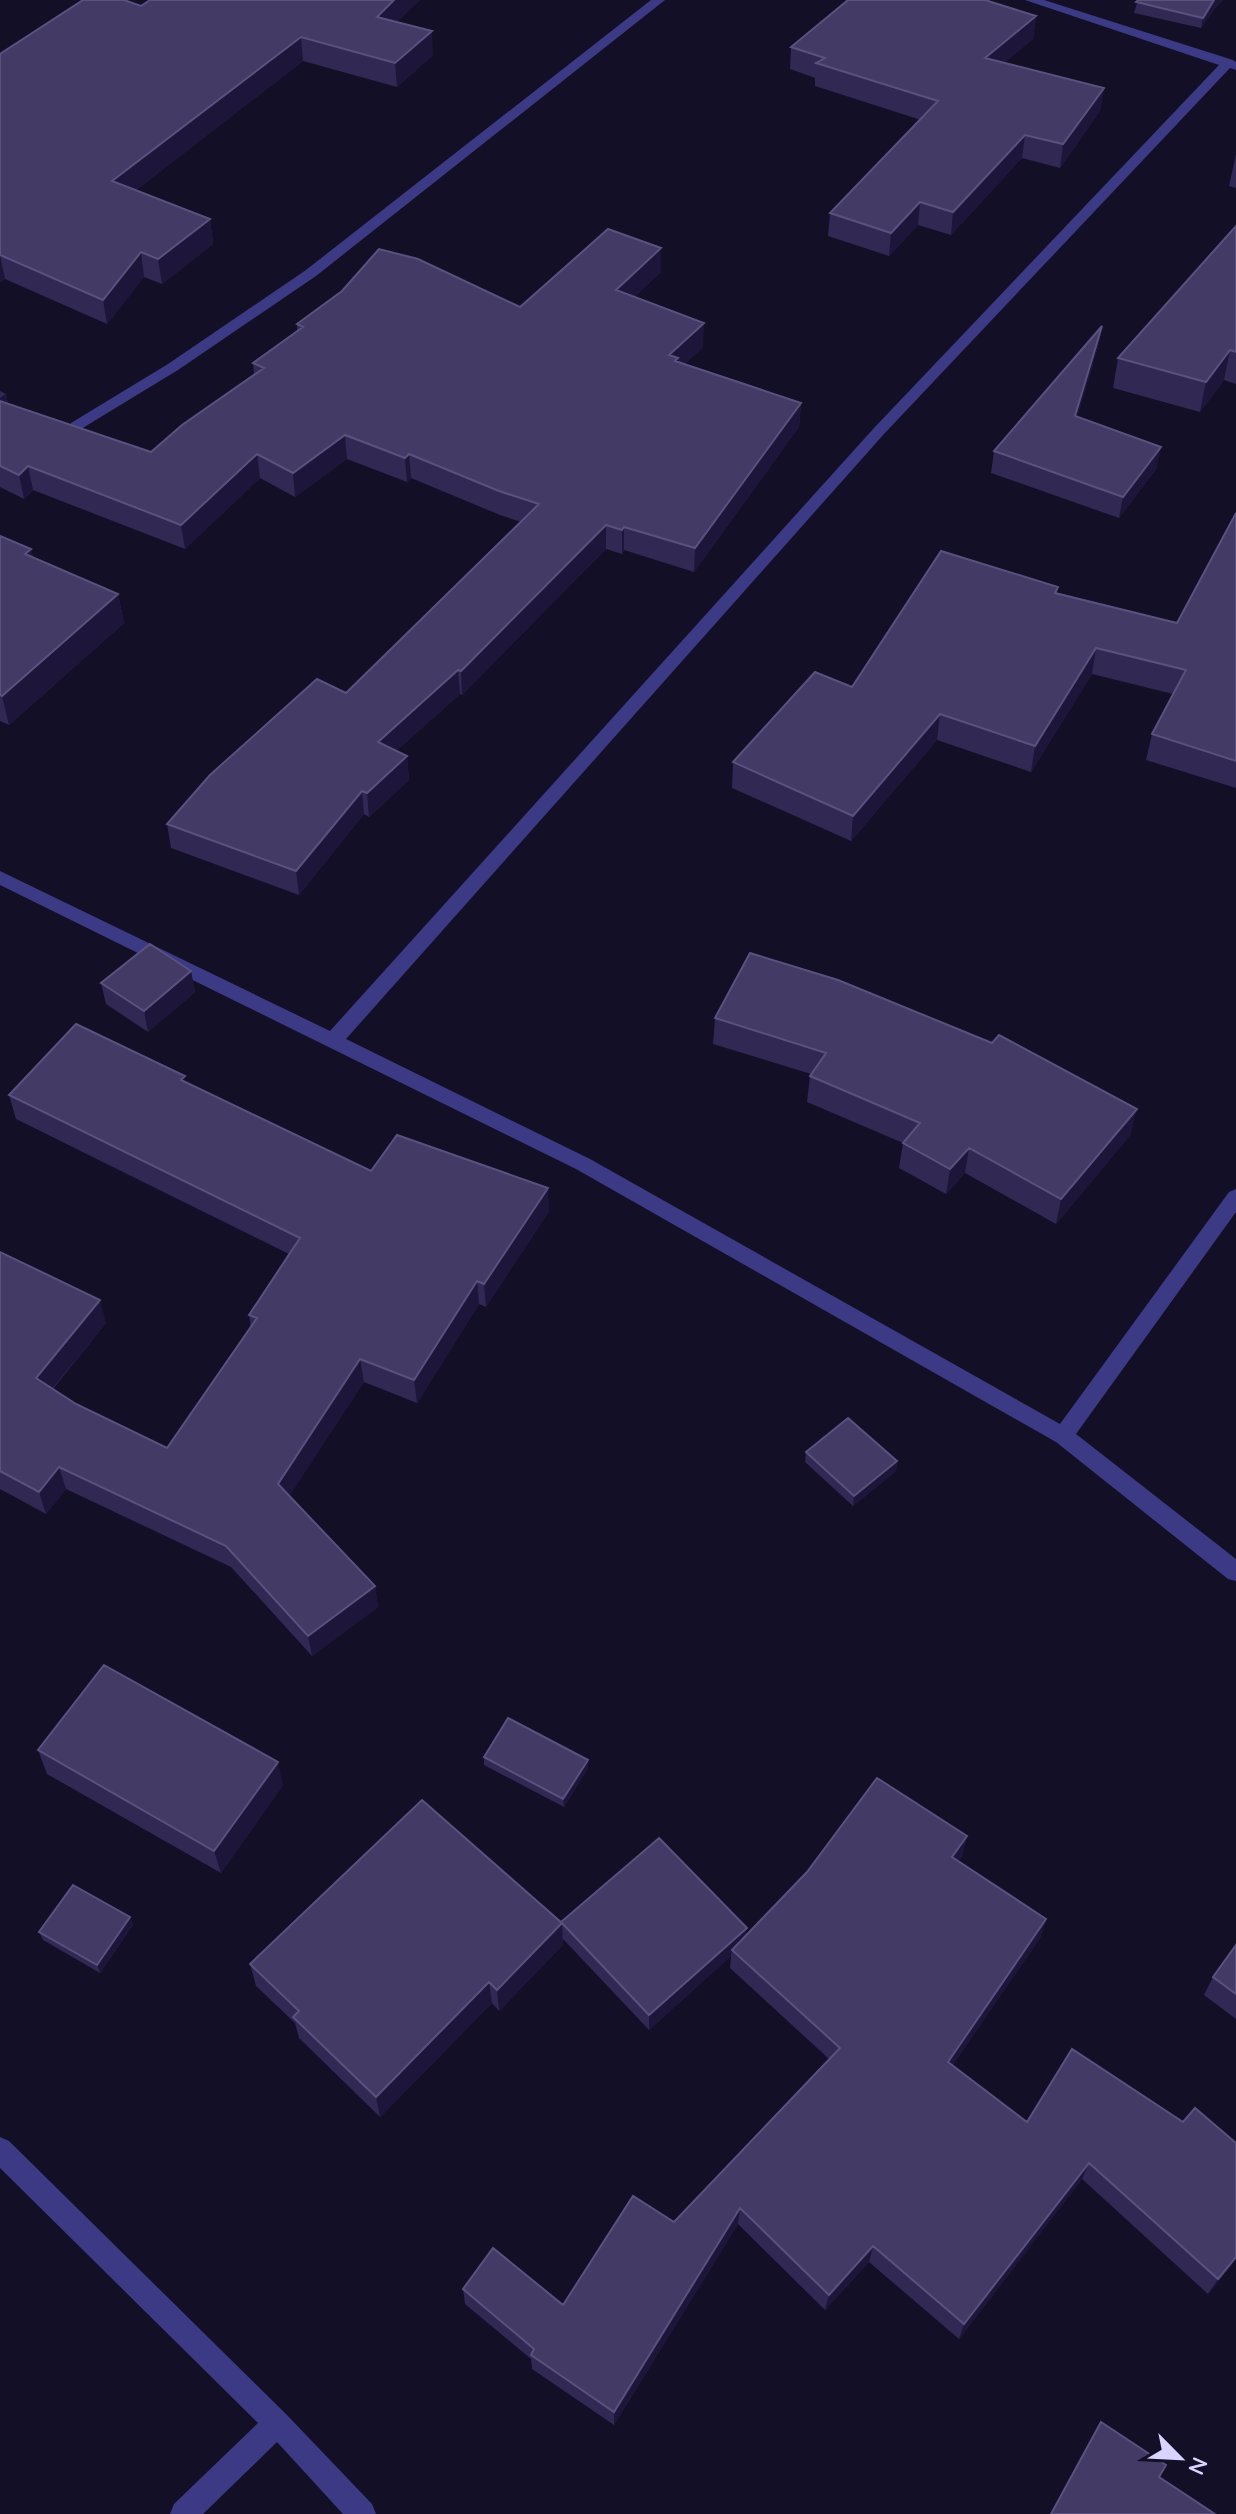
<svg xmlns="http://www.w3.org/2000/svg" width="1236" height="2514" font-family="Quicksand,sans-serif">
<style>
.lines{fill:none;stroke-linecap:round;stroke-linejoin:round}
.minor{fill:#3d3a85;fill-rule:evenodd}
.wall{fill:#312854}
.shaded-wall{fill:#1d163a}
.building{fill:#433a66;stroke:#5a527e;stroke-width:2}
</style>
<rect width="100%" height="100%" fill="#130f26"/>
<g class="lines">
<path class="minor" d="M651 0H665L316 276 178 370 81 429H71V423L168 364 306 270Z
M1025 0H1044L1233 60 1236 62V70L1230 68 884 434 346 1039 590 1159 1060 1424 1229 1192 1236 1189V1212L1076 1434 1236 1559V1581L1228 1579 1056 1442 576 1169 0 885V871L330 1031 874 428 1219 65Z
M0 2137 9 2141 286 2414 372 2504 376 2514H343L277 2442 203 2514H170L174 2504 258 2423 0 2168Z"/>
</g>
<path class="wall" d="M150 0H420L397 22 433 55 397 87 303 61 135 191 210 219 213 244 162 284 144 277 107 324 5 279 0 282V54L141 6Z
M1138 0H1223L1215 8 1201 28 1134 13Z
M1036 16 1033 39 1004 63 1104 88 1100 111 1060 168 1022 158 951 235 918 225 889 256 828 236 830 213 921 120 815 86V78L790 69 791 47Z
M1236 154V188L1229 186Z
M1236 226V384L1224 380 1200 412 1113 388 1118 358Z
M661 272 634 297 703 347 684 365 801 403 799 427 694 572 624 550 622 554 606 549 462 695 460 694 396 751 407 756 409 780 369 817 364 814 299 895 171 848 167 824 346 693 521 522 500 515 411 478 407 482 347 459 295 497 260 478 185 549 33 490 24 499 0 487V391L6 394 8 404 151 452 254 375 253 363 297 331V324L520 307Z
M1102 326 1098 347 1077 417 1157 468 1119 518 991 473 994 451Z
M1236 513V788L1146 760 1152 734 1173 694 1092 674 1031 772 937 740 851 841 732 788 733 762 852 687 1058 587 1057 593 1177 623Z
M0 536 31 549 33 557 118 594 124 623 9 725 0 721Z
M191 971 195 992 148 1032 106 1004 101 983Z
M715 1018 1131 1134 1056 1224 965 1173 946 1194 899 1168 903 1143 807 1102 810 1076 811 1074 713 1044Z
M187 1083 371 1171 549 1211 486 1307 479 1304 417 1403 364 1382 289 1496 375 1586 378 1607 312 1656 231 1567 66 1489 46 1514 0 1489V1252L106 1323 53 1389 76 1404 167 1448 251 1327 249 1315 289 1254 16 1119 9 1095Z
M806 1452 897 1461 896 1471 853 1506 805 1462Z
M38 1750 283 1785 221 1873 47 1774Z
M484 1757 588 1768 564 1807 484 1765Z
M967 1836 962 1856 958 1861 1046 1919 1040 1938 952 2066 1027 2122H1183L1236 2143V2260L1208 2294 1082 2179 959 2339 869 2262 825 2310 738 2224 614 2425 532 2369 531 2359 465 2304 463 2289 563 2305 674 2222 829 2059 730 1968 731 1956 649 2030 563 1939V1945L499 2011 492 2003 380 2117 299 2038 295 2023 256 1986 250 1964 561 1922 746 1935Z
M130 1917 133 1925 100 1973 43 1940 39 1932Z
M1236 1945V2019L1204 1995 1213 1977Z"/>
<path class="shaded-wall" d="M394 0H420L379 40 377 17Z
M1214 0H1223L1215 8 1201 28 1203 18Z
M1036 16 1033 39 983 81 985 58Z
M432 31 433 55 397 87 395 63Z
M301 37 303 61 116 206 112 181Z
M1104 88 1100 111 1060 168 1063 144Z
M1025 135 1022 158 951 235 953 212Z
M920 202 918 225 889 256 891 233Z
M210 219 213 244 162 284 158 259Z
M661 248V272L616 313V290Z
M141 252 144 277 107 324 103 300Z
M0 255 5 279 0 282Z
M704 323 703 347 678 371 669 355Z
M1102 326 1098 347 1071 437 1075 416Z
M1230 350 1224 380 1200 412 1206 382Z
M6 394 11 418 0 415V398Z
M801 403 799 427 694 572 695 548Z
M345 435 347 459 295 497 293 473Z
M1161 447 1157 468 1119 518 1123 497Z
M257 454 260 478 185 549 181 525Z
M409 454 411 478 407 482 405 458Z
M28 466 33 490 24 499 19 475Z
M606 525V549L462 695 461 671Z
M624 527V550L622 554V530Z
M31 549 38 578 25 554Z
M118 594 124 623 9 725 2 696Z
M1096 648 1092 674 1031 772 1035 746Z
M458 670 460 694 380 765 378 742Z
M940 714 937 740 851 841 853 816Z
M407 756 409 780 369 817 367 793Z
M362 791 364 814 299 895 296 871Z
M191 971 195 992 148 1032 144 1011Z
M1137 1109 1131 1134 1056 1224 1061 1199Z
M969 1148 965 1173 946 1194 950 1169Z
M548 1188 549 1211 486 1307 484 1284Z
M477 1281 479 1304 417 1403 414 1380Z
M100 1300 106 1323 43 1400 36 1378Z
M360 1359 364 1382 283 1506 278 1484Z
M897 1461 896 1471 853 1506 854 1496Z
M59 1467 66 1489 46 1514 39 1492Z
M375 1586 378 1607 312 1656 308 1636Z
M588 1760V1768L564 1807 563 1799Z
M278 1762 283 1785 221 1873 214 1851Z
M967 1836 962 1856 947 1876 952 1857Z
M130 1917 133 1925 100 1973 97 1965Z
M1046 1919 1040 1938 943 2079 948 2062Z
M562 1923 563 1945 499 2011 497 1990Z
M747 1928 745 1944 732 1950 731 1956 649 2030V2015Z
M489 1982 492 2003 380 2117 376 2097Z
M1089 2163 1082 2179 959 2339 964 2324Z
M740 2208 738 2224 614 2425V2412Z
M873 2246 869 2262 825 2310 829 2295Z
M1236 2257V2260L1208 2294 1218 2279Z"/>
<path class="building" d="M83 0H124L141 6 150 0H394L377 17 432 31 395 63 301 37 112 181 210 219 158 259 141 252 103 300 0 255V54Z
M848 0H985L1036 16 985 58 1104 88 1063 144 1025 135 953 212 920 202 891 233 830 213 938 101 816 63 825 58 791 47Z
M1138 0H1214L1203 18 1136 2Z
M1236 226V352L1230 350 1206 382 1118 358Z
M608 229 661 248 616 290 704 323 669 355 678 358 675 361 801 403 695 548 624 527 622 530 606 525 461 671 458 670 378 742 407 756 367 793 362 791 296 871 167 824 210 775 317 679 346 693 539 504 499 491 409 454 405 458 345 435 293 473 257 454 181 525 28 466 19 475 0 466V401L151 452 182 425 264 368 253 363 303 327 297 324 342 291 379 249 418 259 520 307Z
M1102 326 1075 416 1161 447 1123 497 994 451Z
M1236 513V761L1152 734 1186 670 1096 648 1035 746 940 714 853 816 733 762 815 672 852 687 941 551 1058 587 1055 593 1177 623Z
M0 536 31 549 25 554 118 594 2 696 0 695Z
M150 944 191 971 144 1011 101 983Z
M750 953 838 980 992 1043 999 1035 1137 1109 1061 1199 969 1148 950 1169 903 1143 920 1123 810 1076 826 1053 715 1018Z
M76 1024 185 1076 181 1080 371 1171 397 1135 548 1188 484 1284 477 1281 414 1380 360 1359 278 1484 375 1586 308 1636 226 1546 59 1467 39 1492 0 1471V1252L100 1300 36 1378 76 1404 167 1448 257 1318 249 1315 300 1238 9 1095Z
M848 1418 897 1461 854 1496 806 1452Z
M104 1665 278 1762 214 1851 38 1750Z
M508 1718 588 1760 563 1799 484 1757Z
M877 1778 967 1836 952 1857 1046 1919 948 2062 1027 2122 1072 2049 1183 2122 1195 2108 1236 2143V2257L1218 2279 1089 2163 964 2324 873 2246 829 2295 740 2208 614 2412 531 2355 534 2349 463 2289 493 2248 563 2305 633 2196 674 2222 840 2048 732 1950 807 1872Z
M422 1800 562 1923 497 1990 489 1982 376 2097 293 2017 299 2011 250 1964Z
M659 1838 747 1928 649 2015 561 1922Z
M73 1885 130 1917 97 1965 39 1932Z
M1236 1945V1994L1213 1977Z
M1101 2422 1166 2465 1159 2477 1215 2514H1051Z"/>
<g transform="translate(1180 2458) rotate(114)" stroke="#130f26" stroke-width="6" paint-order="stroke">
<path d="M0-6L14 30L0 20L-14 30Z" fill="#d9d4ff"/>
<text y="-12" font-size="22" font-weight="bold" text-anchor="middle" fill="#d9d4ff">N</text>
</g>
</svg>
